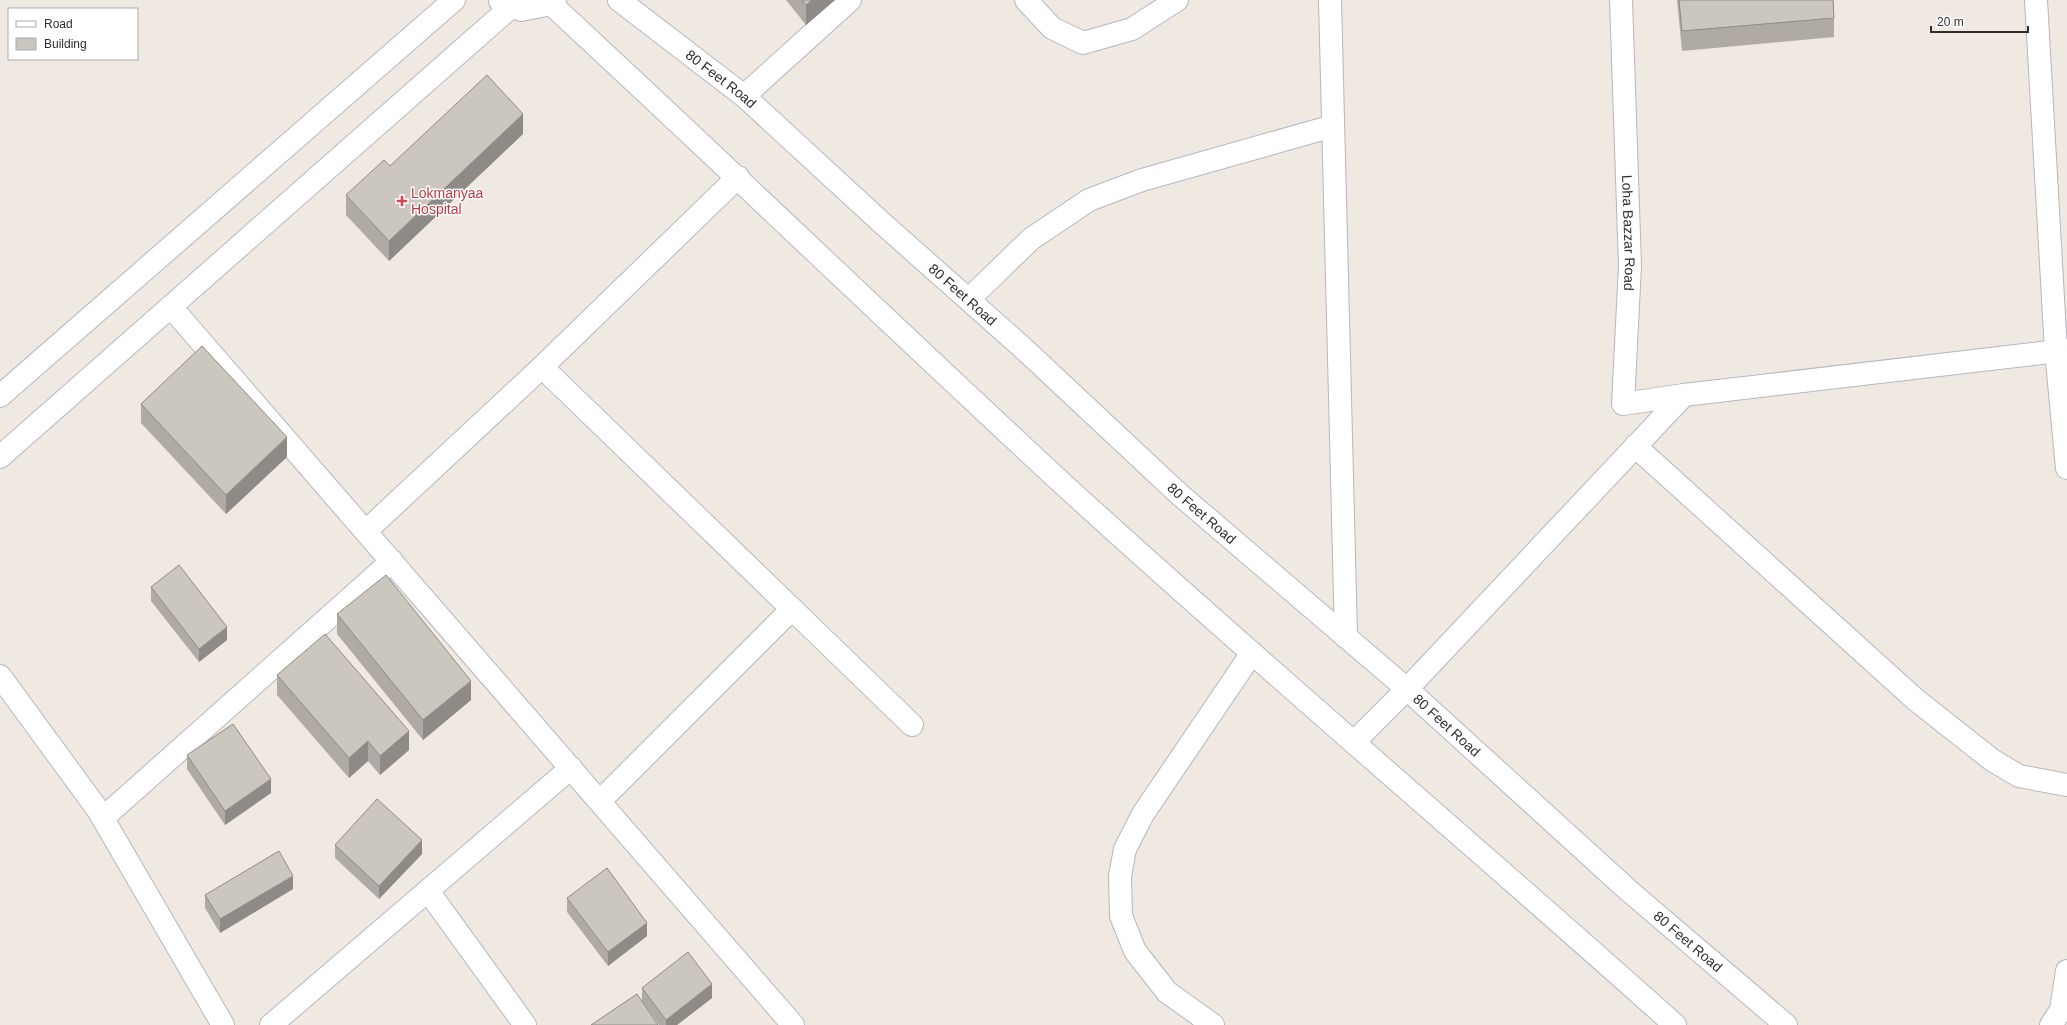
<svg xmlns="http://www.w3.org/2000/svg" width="2067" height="1025" font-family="Arial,sans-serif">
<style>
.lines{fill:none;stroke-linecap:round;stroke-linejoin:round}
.minor-casing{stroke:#b4b7c1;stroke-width:24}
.secondary-casing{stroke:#b4b7c1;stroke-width:24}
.minor{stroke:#fff;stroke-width:22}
.secondary{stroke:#fff;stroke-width:22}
.wall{fill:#afaba4}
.shaded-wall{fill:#8e8b86}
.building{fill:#cbc7bf;stroke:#8e8b86}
.health-dot{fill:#e0444e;stroke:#fff;stroke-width:1.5}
.labels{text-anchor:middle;stroke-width:3;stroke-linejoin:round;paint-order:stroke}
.street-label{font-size:14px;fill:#2e2e2e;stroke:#fff}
.health-label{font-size:14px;fill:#be3a42;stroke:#fff;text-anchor:start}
</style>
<rect width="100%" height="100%" fill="#efe9e1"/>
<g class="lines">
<defs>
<g id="minor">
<path d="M1026 0 1052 28 1083 43 1132 29 1177 0"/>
<path d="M1330 0 1346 637"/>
<path id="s1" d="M1621 0 1630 266 1623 404 1684 395"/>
<path d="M2036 0 2056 351 2067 468"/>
<path d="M744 96 850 0"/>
<path d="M969 299 1031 239 1089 200 1142 180 1333 126"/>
<path d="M171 307 793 1025"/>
<path d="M542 367 912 725"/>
<path d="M1635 446 1916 700 1992 760 2019 776 2067 785"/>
<path d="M366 531 542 367 738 177"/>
<path d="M0 676 98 810 223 1025"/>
<path d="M1354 742 1407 689 1684 395 2067 350"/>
<path d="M600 801 792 609"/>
<path d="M103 818 392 561"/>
<path d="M428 891 525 1025"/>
<path d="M271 1025 571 768"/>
<path d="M1213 1025 1167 992 1135 951 1121 916 1120 876 1125 849 1143 814 1252 653"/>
<path d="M2051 1025 2061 1010 2067 971"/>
</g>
<g id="secondary">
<path id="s2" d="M619 0 744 96 882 223 1023 348 1179 494 1407 689 1628 890 1786 1025"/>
<path d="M500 1 521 10 551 4 555 0"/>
<path d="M551 4C723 163 891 325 1063 484 1264 668 1472 843 1675 1025"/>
<path d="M0 396 454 0"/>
<path d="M0 457 512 6"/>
</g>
</defs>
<use href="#minor" class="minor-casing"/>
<use href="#secondary" class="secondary-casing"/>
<use href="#minor" class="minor"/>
<use href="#secondary" class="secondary"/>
</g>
<path class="wall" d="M786 0H835L806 25Z
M1677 0H1833L1834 18V37L1682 51Z
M523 134 389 261 346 215V195L390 166Z
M141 404 287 457 226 514 141 423Z
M151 587 227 640 199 662 151 601Z
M337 614 471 700 423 740 337 634Z
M277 675 409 750 380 775 368 761 349 778 277 695Z
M187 755 271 793 225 825 187 769Z
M335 845 422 854 379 899 335 858Z
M293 889 220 933 205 908V895Z
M567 898 647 936 608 966 567 912Z
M642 988 712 998 677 1025H659L642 1001Z"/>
<path class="shaded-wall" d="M812 0H835L806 25V5Z
M523 114V134L389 261V241Z
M287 437V457L226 514V495Z
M227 627V640L199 662V649Z
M471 681V700L423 740V720Z
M409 731V750L380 775V756Z
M368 741V761L349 778V758Z
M271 779V793L225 825V811Z
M422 840V854L379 899V886Z
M293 876V889L220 933V919Z
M647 923V936L608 966V952Z
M712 984V998L677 1025H666V1020Z"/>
<path class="building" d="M802 0H812L806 5Z
M1679 0H1833L1834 18 1682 31Z
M487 75 523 114 389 241 346 195 384 160 390 166Z
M202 346 287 437 226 495 141 404Z
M179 565 227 627 199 649 151 587Z
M386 575 471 681 423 720 337 614Z
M325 634 409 731 380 756 368 741 349 758 277 675Z
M233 724 271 779 225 811 187 755Z
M377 799 422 840 379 886 335 845Z
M279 851 293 876 220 919 205 895Z
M607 868 647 923 608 952 567 898Z
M688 952 712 984 666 1020 642 988Z
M637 994 658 1025H591Z"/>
<path class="health-dot" d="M400 195h4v4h4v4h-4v4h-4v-4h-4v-4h4z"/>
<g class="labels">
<g class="street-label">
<text dy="5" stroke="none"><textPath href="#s2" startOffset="129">80 Feet Road</textPath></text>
<text dy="5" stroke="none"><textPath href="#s1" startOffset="233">Loha Bazzar Road</textPath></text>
<text dy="5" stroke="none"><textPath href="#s2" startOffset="453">80 Feet Road</textPath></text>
<text dy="5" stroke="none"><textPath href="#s2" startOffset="777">80 Feet Road</textPath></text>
<text dy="5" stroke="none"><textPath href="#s2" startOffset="1101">80 Feet Road</textPath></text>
<text dy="5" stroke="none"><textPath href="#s2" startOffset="1425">80 Feet Road</textPath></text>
</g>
<g class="health-label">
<text x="411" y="198">Lokmanyaa<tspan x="411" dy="16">Hospital</tspan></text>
</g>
</g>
<rect x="8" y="8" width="130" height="52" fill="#ffffff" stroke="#ababab"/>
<rect x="16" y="21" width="20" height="6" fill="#ffffff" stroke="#ababab"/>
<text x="44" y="28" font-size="12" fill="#2e2e2e">Road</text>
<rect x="16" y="38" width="20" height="12" fill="#cbc7bf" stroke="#ababab"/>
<text x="44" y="48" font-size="12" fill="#2e2e2e">Building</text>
<path d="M1931 26v6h97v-6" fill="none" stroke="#2e2e2e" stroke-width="2"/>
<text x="1937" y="26" font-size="12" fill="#2e2e2e" stroke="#ffffff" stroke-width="3" paint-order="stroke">20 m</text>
</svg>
